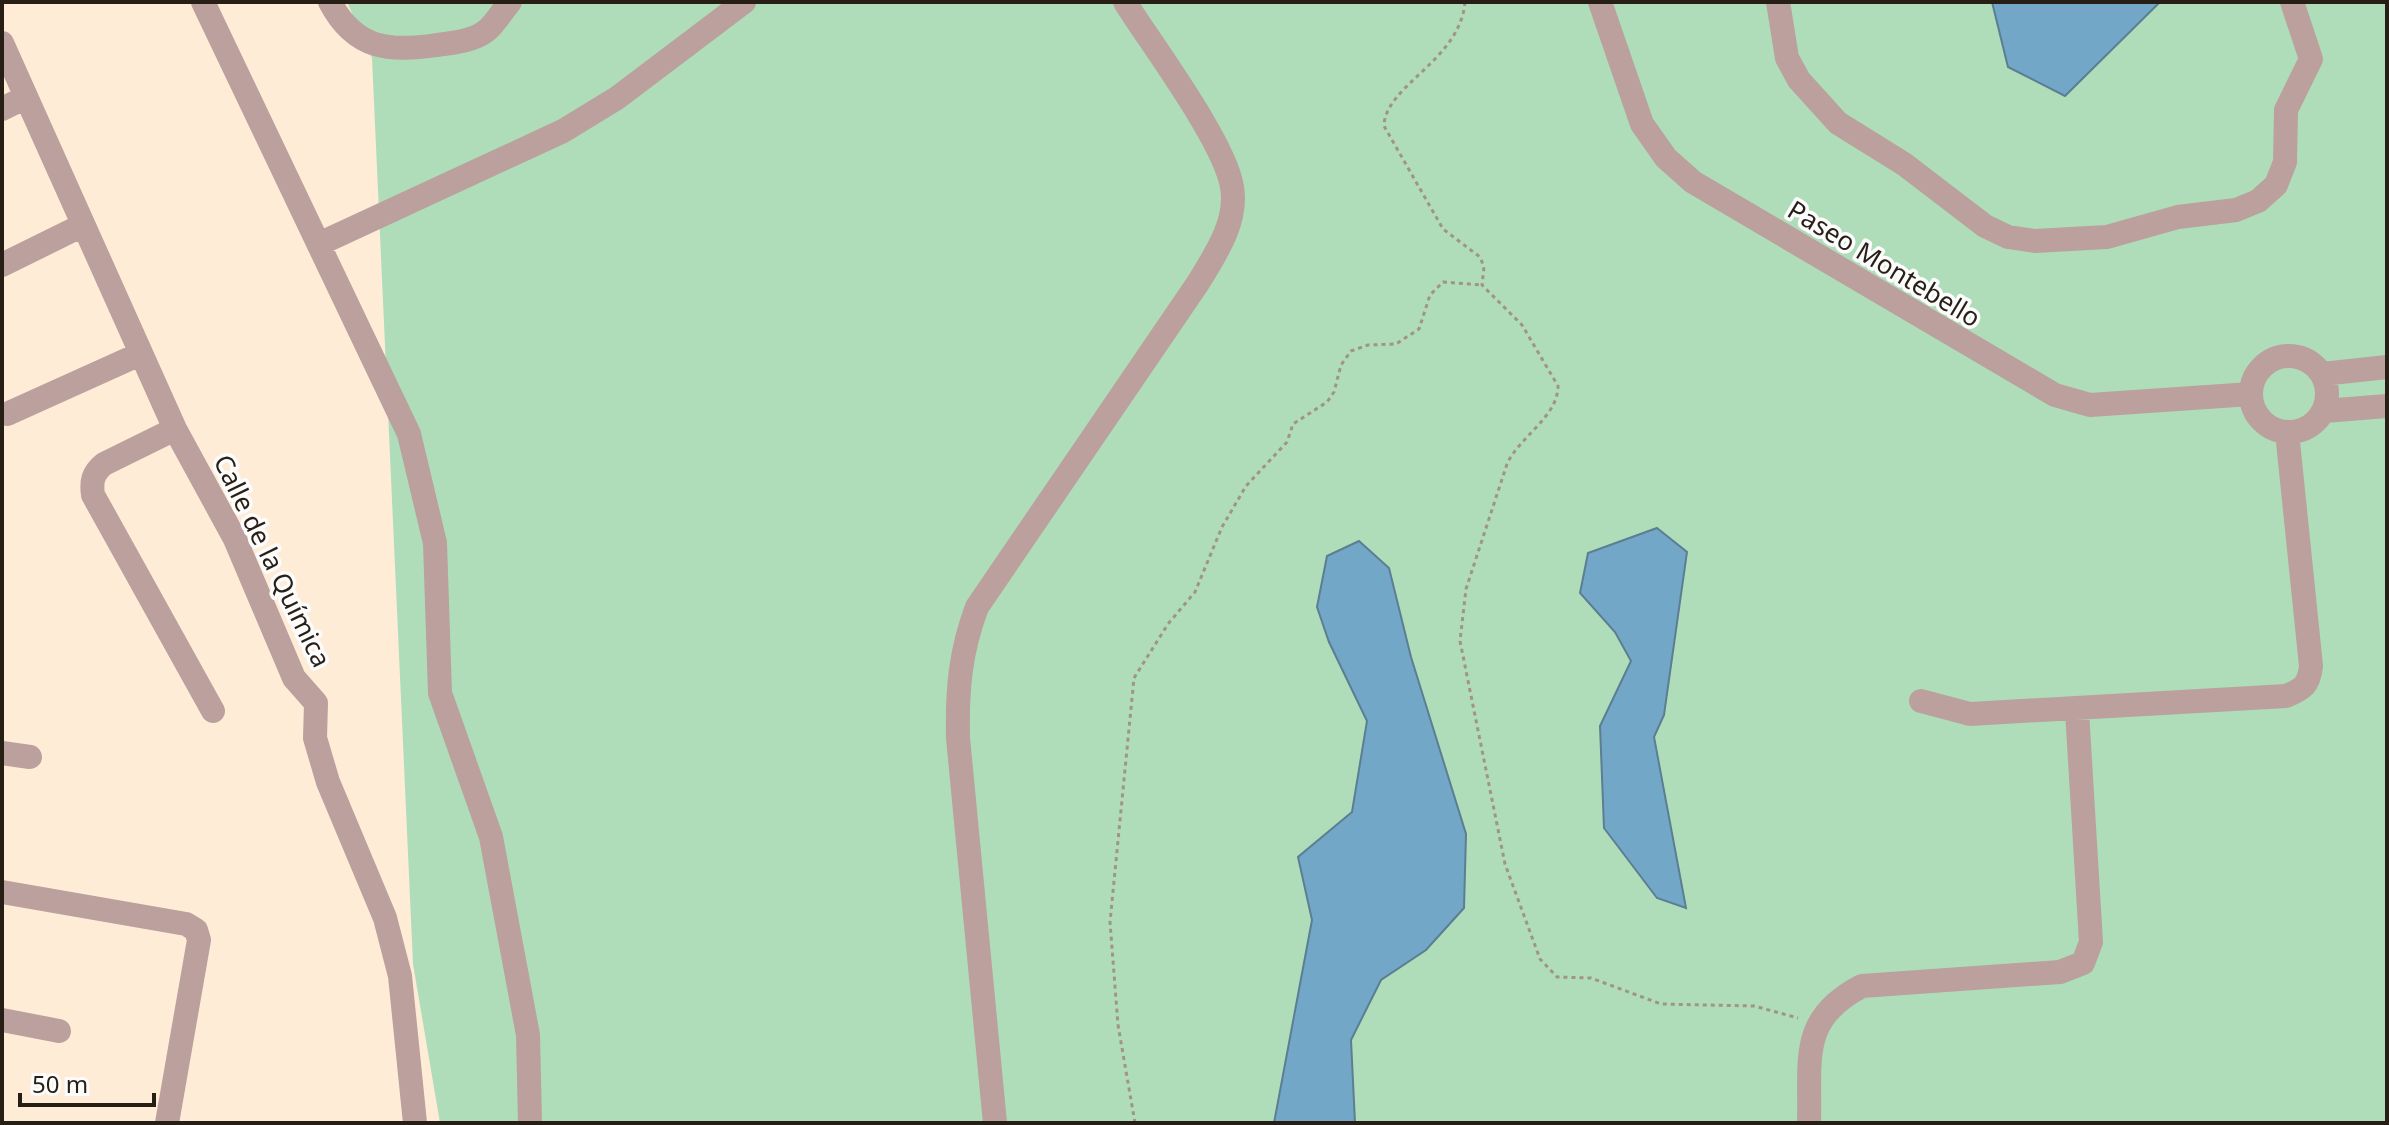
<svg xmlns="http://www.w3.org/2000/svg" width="2389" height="1125" font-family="'Noto Sans',sans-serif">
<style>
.green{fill:#afddb9}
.water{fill:#73a7c7;stroke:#5c7e92;stroke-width:2}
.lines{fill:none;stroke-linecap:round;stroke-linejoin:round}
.path{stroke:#a19483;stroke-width:3;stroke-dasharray:4 4;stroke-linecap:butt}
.minor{stroke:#bba09d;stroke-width:24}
.labels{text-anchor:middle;stroke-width:7;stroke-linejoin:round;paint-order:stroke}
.street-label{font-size:26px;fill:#271f15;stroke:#fcfcfc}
</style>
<rect width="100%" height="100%" fill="#feecd7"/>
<path class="green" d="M347 2H2387V1123H440L413 964 372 58Z"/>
<path class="water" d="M1992 2H2156L2158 4 2065 96 2008 67Z
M1657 528 1687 552 1664 715 1654 737 1686 908 1657 898 1604 828 1600 726 1631 661 1615 632 1580 593 1588 553Z
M1359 541 1389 568 1411 657 1466 834 1464 908 1426 950 1381 980 1351 1040 1355 1123H1274L1312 920 1298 857 1352 812 1367 721 1329 642 1317 607 1327 556Z"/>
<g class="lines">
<path class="path" d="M1465 2C1460 61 1385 85 1384 126L1443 229 1480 257 1484 267 1482 285 1522 325 1558 386C1558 417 1519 437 1507 464L1466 589 1460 641 1505 864 1540 959 1557 977 1591 978 1661 1004 1754 1006 1798 1018
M1135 1123 1118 1025 1110 922 1134 678 1168 624 1195 592 1222 527 1246 486 1287 442 1293 424 1327 402 1334 392 1341 365 1351 351 1368 345 1396 344 1419 329 1430 295 1443 282 1482 285"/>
<path class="minor" d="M203 2 409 434 435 543 440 693 491 837 528 1035 530 1123
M330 2C355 50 390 52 437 45 453 43 473 41 486 31 495 24 502 11 510 2
M1600 2 1642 124 1666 158 1693 182 2055 395 2090 405 2251 394
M1778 2 1787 58 1799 80 1838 123 1904 164 1985 226 2008 237 2035 241 2107 237 2178 217 2236 210 2258 201 2276 185 2285 162 2286 110 2311 59 2292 2
M2 43 175 429 235 539 294 678 316 703 315 738 328 782 385 918 400 976 415 1123
M2 109 26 97
M319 244 563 131 617 98 744 2
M2 265 83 225
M2251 394a38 38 0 1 1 76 0a38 38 0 1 1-76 0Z
M2322 374 2387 367
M2324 411 2387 406
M7 414 140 354
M175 429 104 464C93 473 91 481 93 495L213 711
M1921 701 1970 714 2286 696C2303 689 2309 685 2311 666L2287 432
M2 753 30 757
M2 892 186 924 196 930 199 940 167 1123
M2 1020 59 1031
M995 1123 958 738C957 690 960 652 977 607L1198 283C1215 255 1238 222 1232 187 1225 142 1152 45 1125 2
M1809 1123C1811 1060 1798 1019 1862 986L2060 972 2083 963 2091 942 2077 711"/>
</g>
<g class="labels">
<g class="street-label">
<text transform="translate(1884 264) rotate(31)" y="9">Paseo Montebello</text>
<text transform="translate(272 561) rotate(64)" y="9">Calle de la Química</text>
</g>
</g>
<rect width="2389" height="1125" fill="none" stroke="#271f15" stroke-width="8"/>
<path d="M20 1093v12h134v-12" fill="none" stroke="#271f15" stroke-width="4"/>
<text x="32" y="1093" font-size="24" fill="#271f15" stroke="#fcfcfc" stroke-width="6" paint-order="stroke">50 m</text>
</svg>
